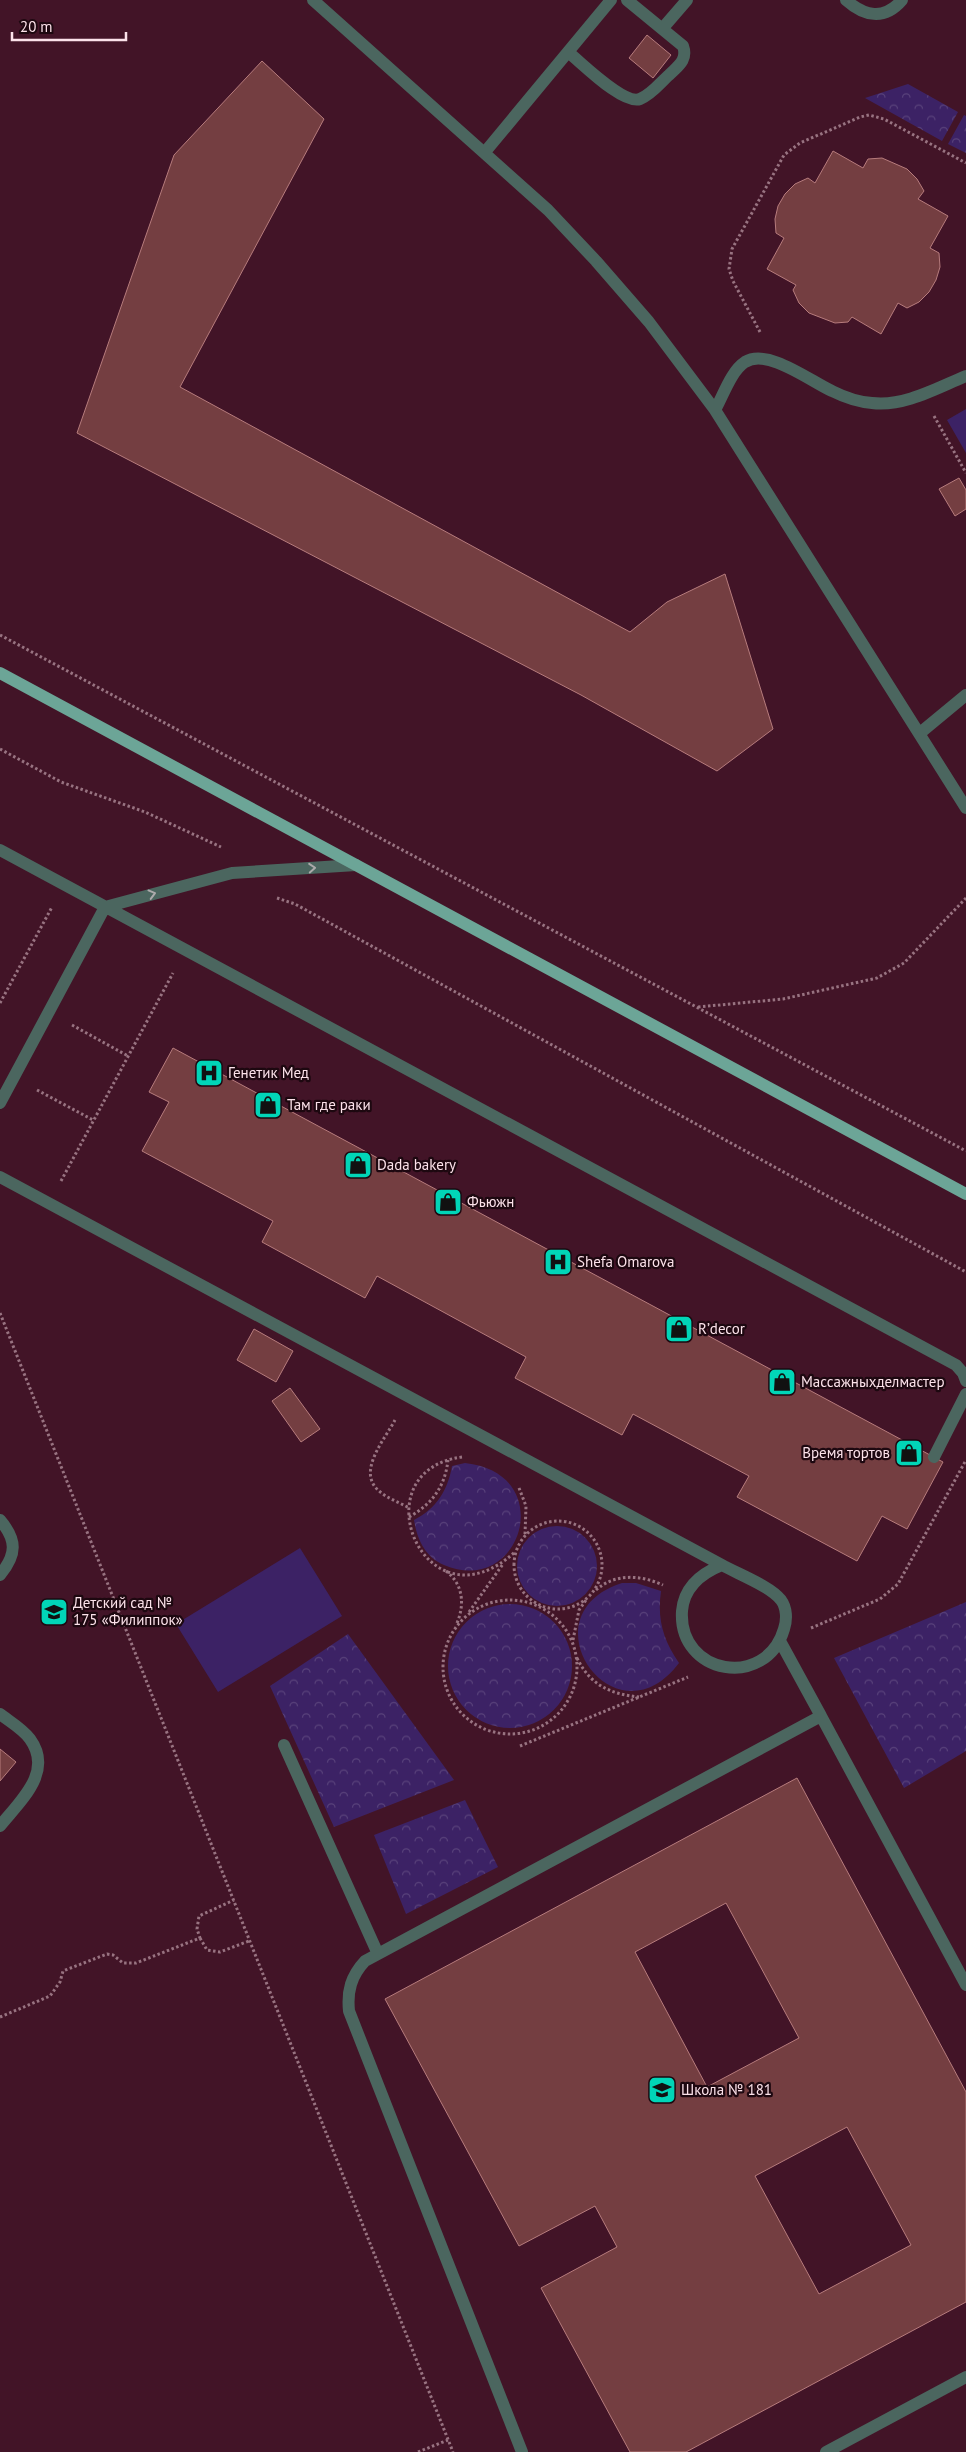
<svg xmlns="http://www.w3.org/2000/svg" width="966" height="2452" font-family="'PT Sans',sans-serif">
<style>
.green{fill:#3c2265}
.park{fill:url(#park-crowns)}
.building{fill:#743e41;stroke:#b77c7d;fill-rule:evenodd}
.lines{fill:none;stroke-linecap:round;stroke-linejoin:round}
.path{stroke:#987381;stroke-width:3;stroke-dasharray:2.5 2.5;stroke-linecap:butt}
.minor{stroke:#4b665f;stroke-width:12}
.major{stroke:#6ca597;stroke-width:12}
.oneway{stroke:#acaaab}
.labels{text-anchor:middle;stroke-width:4.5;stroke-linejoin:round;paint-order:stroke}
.poi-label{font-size:15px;fill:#fce2ea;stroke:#1d0810;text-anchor:start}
</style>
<defs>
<pattern id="park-crowns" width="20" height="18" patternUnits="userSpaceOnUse" patternTransform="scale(1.25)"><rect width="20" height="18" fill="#3c2265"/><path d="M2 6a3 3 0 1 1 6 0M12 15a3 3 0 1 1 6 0" fill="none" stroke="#59427b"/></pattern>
</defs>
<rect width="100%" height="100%" fill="#421427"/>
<path class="green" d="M966 409V453L947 420Z
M300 1548 342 1616 218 1692 176 1624Z"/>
<path class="park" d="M908 84 958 112 942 141 865 98Z
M964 115 966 116V153L948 144Z
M465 1463C559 1473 522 1598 444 1565 425 1557 417 1539 414 1520 436 1509 448 1490 452 1466Z
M517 1566a40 40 0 1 1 80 0a40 40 0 1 1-80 0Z
M622 1583H636L661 1591C657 1619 663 1640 679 1663 615 1748 522 1615 622 1583Z
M966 1602V1751L904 1788 834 1658Z
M448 1666a62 62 0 1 1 124 0a62 62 0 1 1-124 0Z
M348 1634 454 1780 334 1827 270 1686Z
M465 1800 498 1867 406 1914 374 1835Z"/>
<path class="building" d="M647 35 671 55 653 78 629 58Z
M262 61 324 119 180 387 630 632 667 602 725 574 773 729 717 771 581 695 77 433 174 155Z
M833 151 863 168 868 159 882 158 907 169 917 179 924 191 918 199 948 216 930 248 939 253 940 267 936 280 929 292 919 302 907 308 898 303 881 334 852 317 848 322 835 323 809 313 799 303 793 290 796 285 767 269 784 238 776 233 775 219 778 206 785 194 795 184 808 178 815 183Z
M959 478 966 490V509L955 516 939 489Z
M173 1048 943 1462 907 1529 882 1516 857 1561 737 1497 749 1476 633 1414 622 1435 515 1378 526 1357 377 1276 365 1298 262 1242 273 1221 142 1151 169 1102 149 1092Z
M254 1329 293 1351 276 1382 237 1360Z
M290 1388 320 1429 301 1442 272 1401Z
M0 1749 16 1762 0 1781Z
M797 1778 966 2092V2302L686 2452H630L541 2288 617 2247 595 2206 519 2246 385 1999ZM726 1903 799 2038 707 2087 635 1952ZM847 2127 911 2245 819 2294 755 2176Z"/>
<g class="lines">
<path class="path" d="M760 332 733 281 729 269 732 249 784 155 800 143 860 117 869 115 884 119 966 163
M934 416 966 473
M0 635 966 1151
M0 749 61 782 145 812 221 847
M277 898 295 904 966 1272
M0 1003 52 907
M698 1007 783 999 877 978 904 963 966 898
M72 1025 128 1056
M37 1090 93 1120
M61 1181 173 973
M0 1313 453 2452
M395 1420C385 1439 357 1471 378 1490 386 1498 399 1502 409 1508
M462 1457C357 1471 425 1634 515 1552
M519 1488 526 1506 525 1535
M409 1517C432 1504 445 1487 448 1460
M514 1565a44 44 0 1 1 88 0a44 44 0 1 1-88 0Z
M446 1571C463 1584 465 1604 457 1623
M596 1590C615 1573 641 1575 663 1585
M443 1667a67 67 0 1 1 134 0a67 67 0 1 1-134 0Z
M469 1612 503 1564
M811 1628 880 1599 898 1584 966 1460
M573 1640 579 1610 586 1600
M577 1658C590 1685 610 1694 639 1697
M520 1746 688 1677
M200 1938 207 1950 220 1952 249 1941
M0 2017 50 1996 60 1982 63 1971 107 1954 113 1955 123 1963H136L200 1938 197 1929 199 1916 234 1900
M418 2452 448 2440"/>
<path class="minor" d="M313 0 548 210 596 261 649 322 715 410 966 808
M846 0C864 16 884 21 902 0
M662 29 687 0
M568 52C582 63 623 105 640 99 651 95 661 82 669 75 678 66 688 60 683 46L627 0
M485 152 611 0
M715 410C723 396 731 371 745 362 768 348 810 381 832 391 844 397 858 402 872 403 904 407 937 388 966 376
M920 733 966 695
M0 850 956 1365 963 1373 966 1381
M0 1103 105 907 232 873 356 865
M0 1177 722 1565C738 1574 770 1586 781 1600 787 1608 787 1620 784 1629 766 1690 678 1675 682 1611 684 1587 702 1573 722 1565
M934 1457 966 1394
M0 1520C17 1540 17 1554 0 1575
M780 1641 821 1716
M0 1714C9 1721 23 1729 30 1739 54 1772 20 1801 0 1826
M284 1745 378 1954
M522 2452 349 2011C347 1991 351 1976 365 1961L821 1716 966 1985
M826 2452 966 2377"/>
<path class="major" d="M0 673 966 1194"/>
</g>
<defs><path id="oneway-chevron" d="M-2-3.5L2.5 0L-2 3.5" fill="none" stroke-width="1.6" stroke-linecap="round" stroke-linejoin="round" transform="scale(1.25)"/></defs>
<g class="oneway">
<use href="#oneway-chevron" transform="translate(312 868) rotate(-4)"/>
<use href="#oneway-chevron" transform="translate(152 894) rotate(-15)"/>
</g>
<defs>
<symbol id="hospital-square" viewBox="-11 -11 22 22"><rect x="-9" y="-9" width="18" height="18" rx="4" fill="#01d5b7" stroke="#1d0810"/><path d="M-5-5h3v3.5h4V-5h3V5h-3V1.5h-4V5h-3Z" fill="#111"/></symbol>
<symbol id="shop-square" viewBox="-11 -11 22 22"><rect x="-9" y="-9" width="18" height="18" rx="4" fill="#01d5b7" stroke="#1d0810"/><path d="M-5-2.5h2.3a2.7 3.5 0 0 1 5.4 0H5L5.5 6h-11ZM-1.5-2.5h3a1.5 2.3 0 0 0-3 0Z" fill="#111"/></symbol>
<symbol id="school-square" viewBox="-11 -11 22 22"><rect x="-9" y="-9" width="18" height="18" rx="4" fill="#01d5b7" stroke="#1d0810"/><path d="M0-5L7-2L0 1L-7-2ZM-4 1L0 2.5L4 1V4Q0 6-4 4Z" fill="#111"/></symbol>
</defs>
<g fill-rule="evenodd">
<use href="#hospital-square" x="193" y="1057" width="32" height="32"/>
<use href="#shop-square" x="252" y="1089" width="32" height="32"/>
<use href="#shop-square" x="342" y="1149" width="32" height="32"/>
<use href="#shop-square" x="432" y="1186" width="32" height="32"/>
<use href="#hospital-square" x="542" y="1246" width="32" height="32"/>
<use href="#shop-square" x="663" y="1313" width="32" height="32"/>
<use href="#shop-square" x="766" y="1366" width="32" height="32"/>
<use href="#shop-square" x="893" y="1437" width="32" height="32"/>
<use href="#school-square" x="38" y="1596" width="32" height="32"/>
<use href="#school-square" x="646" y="2074" width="32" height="32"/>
</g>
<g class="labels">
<g class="poi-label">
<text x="228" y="1078">Генетик Мед</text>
<text x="287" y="1110">Там где раки</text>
<text x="377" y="1170">Dada bakery</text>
<text x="467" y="1207">Фьюжн</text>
<text x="577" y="1267">Shefa Omarova</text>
<text x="698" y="1334">R’decor</text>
<text x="801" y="1387">Массажныхделмастер</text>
<text x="890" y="1458" text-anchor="end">Время тортов</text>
<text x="73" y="1608">Детский сад №<tspan x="73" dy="17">175 «Филиппок»</tspan></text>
<text x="681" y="2095">Школа № 181</text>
</g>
</g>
<path d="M12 32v8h114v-8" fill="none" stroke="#fce2ea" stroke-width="2.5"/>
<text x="20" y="32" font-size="15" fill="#fce2ea" stroke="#1d0810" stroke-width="4" paint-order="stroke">20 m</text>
</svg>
